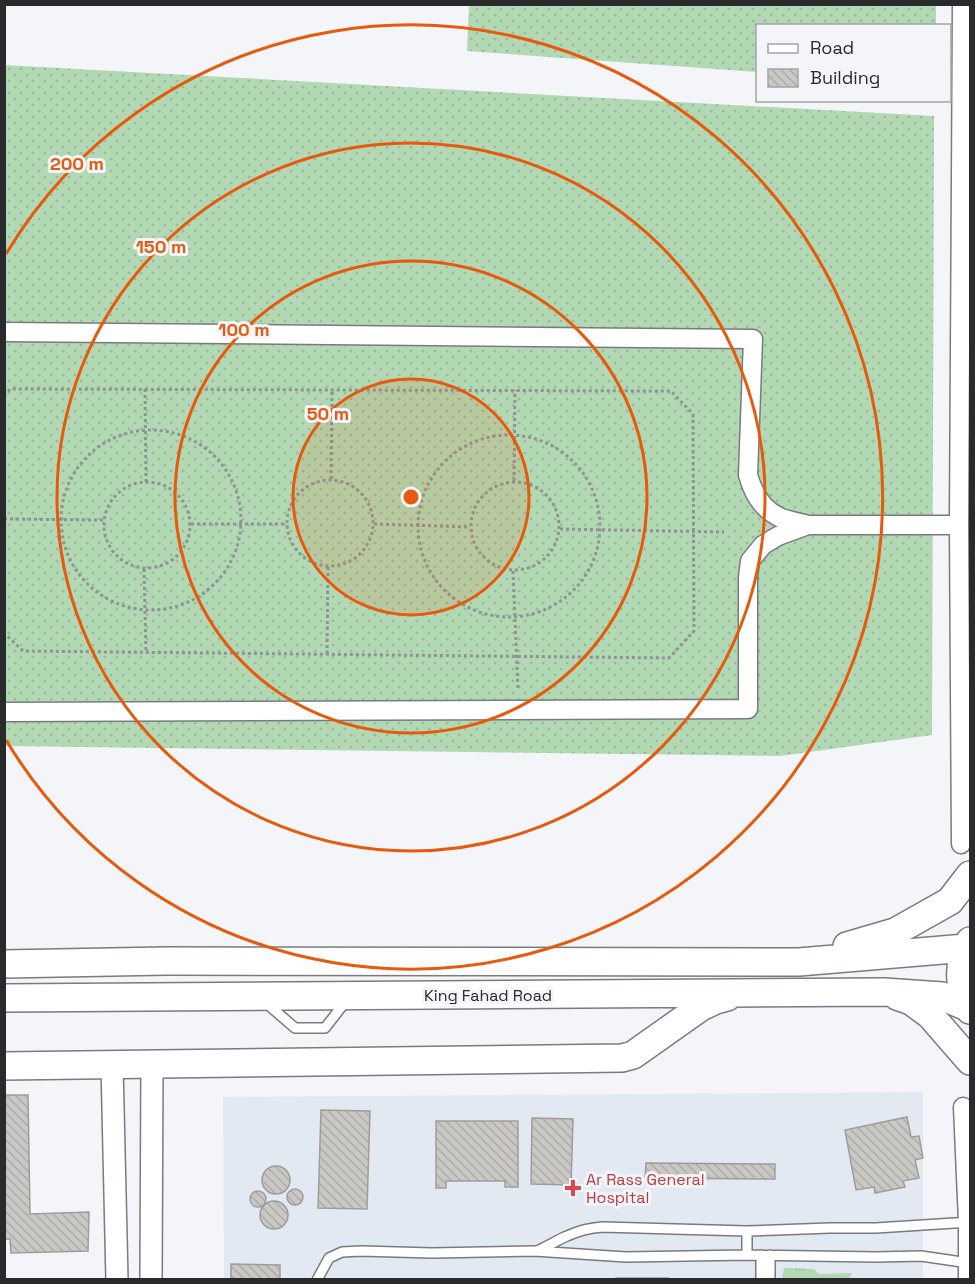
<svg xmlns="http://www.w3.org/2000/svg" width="975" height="1284" font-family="'Space Grotesk',sans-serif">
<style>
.built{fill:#e2e9f2}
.grass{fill:url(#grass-tufts)}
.garden{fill:url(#garden-dots)}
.building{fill:url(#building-back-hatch);stroke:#9f9d9a;stroke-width:1.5}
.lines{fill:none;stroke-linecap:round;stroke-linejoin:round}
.service-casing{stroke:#797b7e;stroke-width:12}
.minor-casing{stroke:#797b7e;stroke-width:21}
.tertiary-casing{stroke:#797b7e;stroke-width:24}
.primary-casing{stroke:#797b7e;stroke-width:30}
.path{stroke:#909294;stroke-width:3;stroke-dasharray:3 3;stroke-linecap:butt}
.service{stroke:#fff;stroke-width:9}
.minor{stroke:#fff;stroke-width:18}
.tertiary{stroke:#fff;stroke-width:21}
.primary{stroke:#fff;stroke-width:27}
.ring{fill:none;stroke:#e8590c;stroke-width:3}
.health-dot{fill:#e0444e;stroke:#f3f5f8;stroke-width:2}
.labels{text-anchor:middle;stroke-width:6;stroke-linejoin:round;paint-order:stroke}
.street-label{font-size:16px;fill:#292a2b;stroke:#f3f5f8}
.health-label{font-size:16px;fill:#be3a42;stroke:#f3f5f8;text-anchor:start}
.centre{fill:#e8590c;stroke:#f3f5f8;stroke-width:3}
.ring-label{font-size:18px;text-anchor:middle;font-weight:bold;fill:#e8590c;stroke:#f3f5f8;stroke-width:6;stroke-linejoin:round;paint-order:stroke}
</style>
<defs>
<pattern id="grass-tufts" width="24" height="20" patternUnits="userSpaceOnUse" patternTransform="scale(1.5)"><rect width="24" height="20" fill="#b2d8b4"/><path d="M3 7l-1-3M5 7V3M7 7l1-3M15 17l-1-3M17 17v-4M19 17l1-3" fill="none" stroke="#99ba9b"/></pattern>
<pattern id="garden-dots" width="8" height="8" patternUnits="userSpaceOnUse" patternTransform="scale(1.5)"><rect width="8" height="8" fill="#b2d8b4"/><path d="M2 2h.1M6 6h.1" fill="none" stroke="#99ba9b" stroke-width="1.8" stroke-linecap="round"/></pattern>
<pattern id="building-back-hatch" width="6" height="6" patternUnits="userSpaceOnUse" patternTransform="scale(1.5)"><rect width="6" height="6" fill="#cac8c5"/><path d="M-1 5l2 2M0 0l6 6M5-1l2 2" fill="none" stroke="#aeaca9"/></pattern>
</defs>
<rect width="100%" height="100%" fill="#f3f5f8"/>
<path class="built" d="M923 1092V1279H224L223 1097Z"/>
<path class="grass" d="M784 1268 814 1269 819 1274 852 1273 849 1279H782Z"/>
<path class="garden" d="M469 5 936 4V25L758 26 757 72 467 51Z
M4 65 934 116 932 735 780 756 5 746Z"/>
<path class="building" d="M4 1095H28L30 1214 89 1212 88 1251 11 1253 10 1239H4Z
M321 1110 370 1111 367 1209 318 1208Z
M907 1117 911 1137 919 1136 923 1158 915 1160 919 1178 903 1181 905 1187 875 1193 874 1187 856 1190 845 1130Z
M532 1118 573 1119 571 1185 531 1184Z
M436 1121H518V1187H505V1181H446V1188H436Z
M646 1163 775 1164V1179L645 1178Z
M262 1180a14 14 0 1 1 28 0a14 14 0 1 1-28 0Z
M287 1197a8 8 0 1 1 16 0a8 8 0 1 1-16 0Z
M250 1199a8 8 0 1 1 16 0a8 8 0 1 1-16 0Z
M260 1215a14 14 0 1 1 28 0a14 14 0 1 1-28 0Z
M231 1264 280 1265V1280H231Z
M616 1278H668L667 1280H616Z"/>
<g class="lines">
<defs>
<path id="service" d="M265 1002 295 1028H325L346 1001
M747 1231V1255
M539 1250C549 1246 557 1240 567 1236 578 1231 589 1228 602 1227L747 1231 830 1228H876L970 1222
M317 1280 329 1258 342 1252 361 1251 432 1253 534 1251 626 1257 747 1255 876 1257 921 1256 969 1263
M761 1280V1255
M770 1280V1255"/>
<path id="minor" d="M4 332 753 339 748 475C753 493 762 509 779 517 788 521 799 522 808 525L778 536 763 545 750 561 748 577V709L4 712
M808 525H959
M961 844 959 525 962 4
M963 1107 968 1222V1280"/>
<path id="tertiary" d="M112 1065 117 1280
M151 1280 152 1065"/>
<path id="primary" d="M970 941C957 962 958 989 970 1010
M847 946 895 932 950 901 970 875
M4 964 166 961 799 962 966 948
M897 996 911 1001 930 1015 970 1061
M4 998 884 992 942 996 969 1008
M4 1066 622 1058 633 1055 701 1007 716 1000 727 997"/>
</defs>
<use href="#service" class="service-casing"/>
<use href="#minor" class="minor-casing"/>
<use href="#tertiary" class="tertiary-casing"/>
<use href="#primary" class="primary-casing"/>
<path class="path" d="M145 389 146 482
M4 396 10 389 671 391 693 414 694 631 669 658 23 651 4 633
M61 520a90 90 0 1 1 180 0a90 90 0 1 1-180 0Z
M418 526a91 91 0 1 1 182 0a91 91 0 1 1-182 0Z
M331 479 332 390
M287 523a43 43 0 1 1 86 0a43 43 0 1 1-86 0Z
M514 481 515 390
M104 525a43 43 0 1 1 86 0a43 43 0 1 1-86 0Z
M471 526a44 44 0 1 1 88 0a44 44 0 1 1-88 0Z
M4 519 103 520
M191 524H286
M374 524 470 527
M560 529 724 532
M144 569 146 651
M513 571 518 690
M327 654 328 566"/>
<use href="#service" class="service"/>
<use href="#minor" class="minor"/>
<use href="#tertiary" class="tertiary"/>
<use href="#primary" class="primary"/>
</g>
<circle cx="411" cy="497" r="118" fill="#e8590c" fill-opacity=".12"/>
<g class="ring">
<circle cx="411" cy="497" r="118"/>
<circle cx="411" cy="497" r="236"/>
<circle cx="411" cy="497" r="354"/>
<path d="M6 254A472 472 0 1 1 6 740"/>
</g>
<path class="health-dot" d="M570 1179h6v6h6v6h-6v6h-6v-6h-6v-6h6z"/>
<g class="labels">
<g class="street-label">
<text x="488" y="1001">King Fahad Road</text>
</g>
<g class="health-label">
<text x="586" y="1185">Ar Rass General<tspan x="586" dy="18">Hospital</tspan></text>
</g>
</g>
<circle cx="411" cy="497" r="9" class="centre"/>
<g class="ring-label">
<text x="77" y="170">200 m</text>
<text x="161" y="253">150 m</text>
<text x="244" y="336">100 m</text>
<text x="328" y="420">50 m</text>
</g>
<rect width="975" height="1284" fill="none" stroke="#292a2b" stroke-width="12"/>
<rect x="756" y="24" width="195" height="78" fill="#f3f5f8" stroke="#a2a4a6" stroke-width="1.5"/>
<rect x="768" y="44" width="30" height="9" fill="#ffffff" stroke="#a2a4a6" stroke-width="1.5"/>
<text x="810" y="54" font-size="18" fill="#292a2b">Road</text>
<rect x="768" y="69" width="30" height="18" fill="url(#building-back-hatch)" stroke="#a2a4a6" stroke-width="1.5"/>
<text x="810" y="84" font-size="18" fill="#292a2b">Building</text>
</svg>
